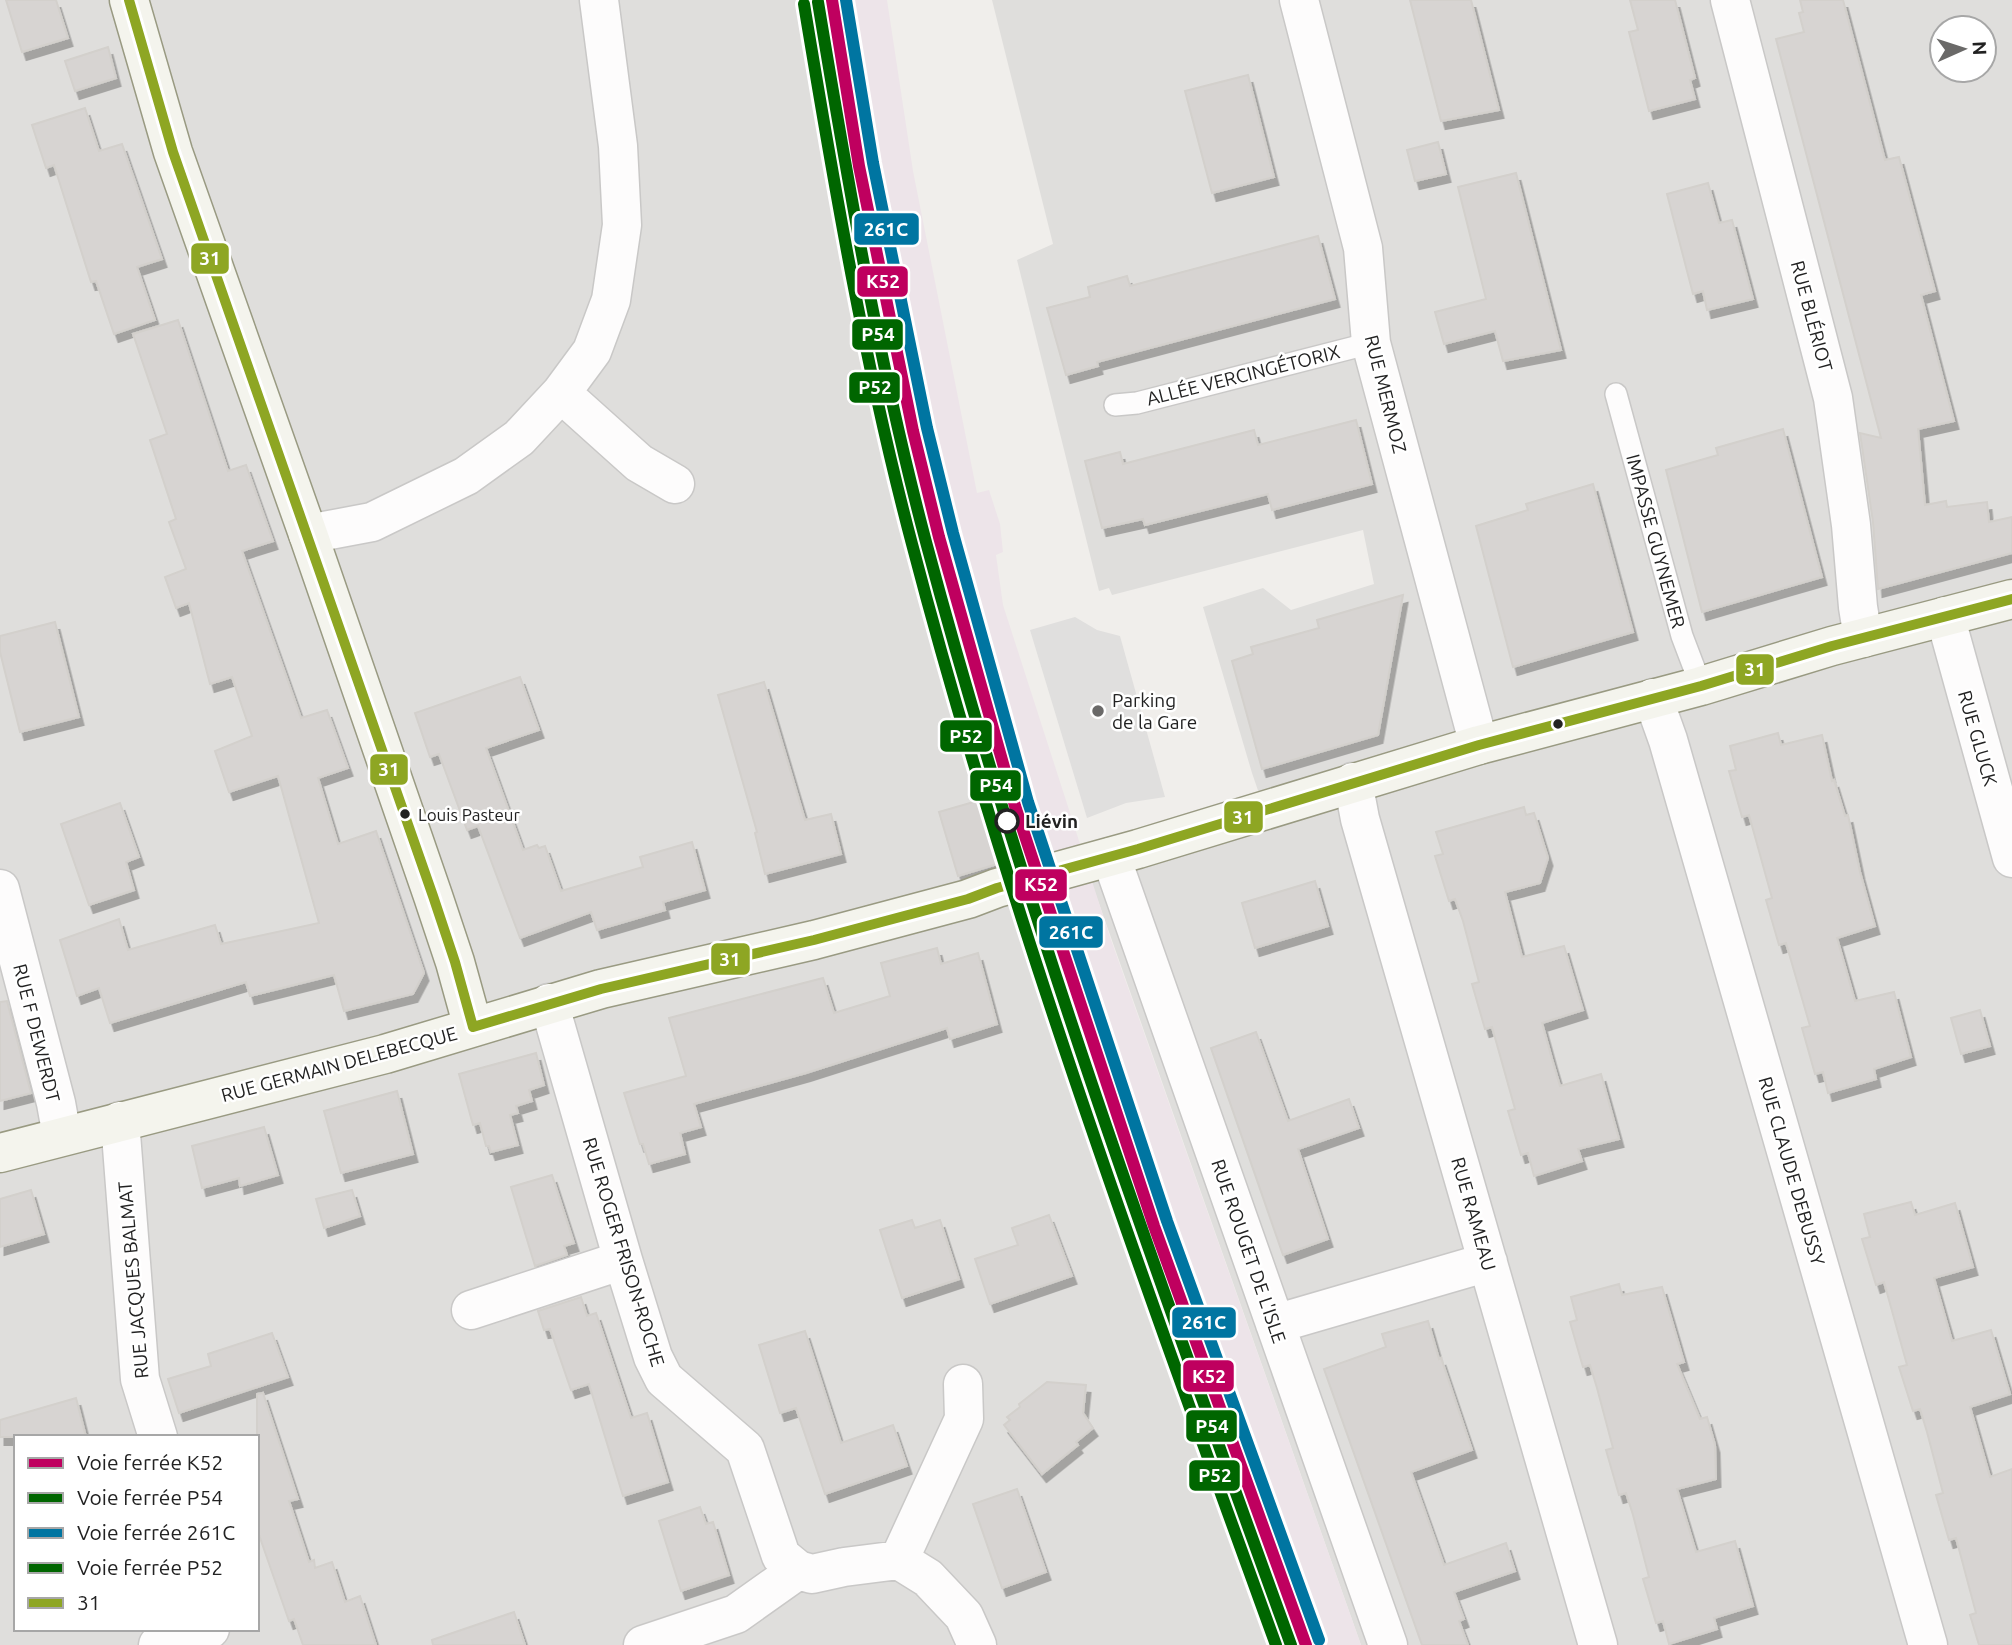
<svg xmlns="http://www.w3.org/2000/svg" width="2012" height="1645" font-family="Ubuntu,sans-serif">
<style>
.residential{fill:#dfdedc;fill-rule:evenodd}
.industrial{fill:#ede4e9}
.parking{fill:#e0dfde}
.building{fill:#d7d4d2;stroke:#d3d0cc;stroke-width:2;filter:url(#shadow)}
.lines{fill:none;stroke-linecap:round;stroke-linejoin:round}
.lane-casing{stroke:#c9c8c7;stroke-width:24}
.street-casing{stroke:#c9c8c7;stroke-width:41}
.secondary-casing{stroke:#999a82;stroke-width:41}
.lane{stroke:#fdfcfc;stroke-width:21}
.street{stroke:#fdfcfc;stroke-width:38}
.secondary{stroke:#f4f4ed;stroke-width:38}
.bus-1-casing{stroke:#fff;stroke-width:16}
.bus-1{stroke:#8ea623;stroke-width:10}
.rail-1-casing{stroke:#fff;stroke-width:18}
.rail-2-casing{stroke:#fff;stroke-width:18}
.rail-3-casing{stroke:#fff;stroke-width:18}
.rail-4-casing{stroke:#fff;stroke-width:18}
.rail-1{stroke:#bf005f;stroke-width:12}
.rail-2{stroke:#060;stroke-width:12}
.rail-3{stroke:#0075a1;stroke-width:12}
.rail-4{stroke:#060;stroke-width:12}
.poi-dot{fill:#6a6968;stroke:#fff;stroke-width:2.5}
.bus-dot{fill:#222;stroke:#fff;stroke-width:2.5}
.stop-dot{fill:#fff;stroke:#222;stroke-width:3.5}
.labels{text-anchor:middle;stroke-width:5;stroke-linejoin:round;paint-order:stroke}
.bus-label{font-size:17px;fill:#222;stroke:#fff;text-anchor:start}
.street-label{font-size:19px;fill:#222;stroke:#fff}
.poi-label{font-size:19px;fill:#222;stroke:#fff;text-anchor:start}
.stop-label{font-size:19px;font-weight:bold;fill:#222;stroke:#fff;text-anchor:start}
.line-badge{stroke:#fff;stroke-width:2.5}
.badge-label{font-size:19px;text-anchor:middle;font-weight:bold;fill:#fff}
</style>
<defs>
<filter id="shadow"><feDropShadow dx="4.5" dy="8" stdDeviation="0" flood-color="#0004"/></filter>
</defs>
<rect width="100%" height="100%" fill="#f0eeeb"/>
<path class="residential" d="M0 0H802L832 173 906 511 900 512V515L914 572 923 570 928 582 975 753 965 756 999 864 1014 859 1027 924 1282 1645H0ZM16 1437H257V1629H16Z
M992 0H2012V1645H1361L1085 864 1265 811 1252 773 1203 607 1263 588 1291 610 1374 584 1363 530 1112 595 1109 588 1099 591 1017 260 1053 244ZM1942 28H1984V70H1942Z"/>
<path class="industrial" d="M802 0H887L913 171 977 493 989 490 1000 524 1003 552 996 555 1003 605 1110 937 1361 1645H1282L1027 924 1014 859 999 864 965 756 975 753 928 582 923 570 914 572 900 515V512L906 510 832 173Z"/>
<path class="parking" d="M1075 617 1097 630 1120 636 1165 797 1126 803 1087 818 1030 630Z"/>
<path class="building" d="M6 0H56L68 38 22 52Z
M1410 0H1471L1499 110 1441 121Z
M1630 0H1675L1695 78 1690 80 1695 99 1649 111 1629 32 1638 30Z
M1800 0H1843L1885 160 1899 157 1935 291 1921 295 1954 421 1918 429 1925 505 1946 501 1947 507 1987 502 1989 522 2012 517V553L1878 589 1873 522 1860 433 1881 438 1776 39 1804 32 1799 13 1803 12Z
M108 47 116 78 75 91 65 61Z
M1248 75 1274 177 1212 193 1185 91Z
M85 108 99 151 122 144 162 259 137 267 155 320 114 334 96 281 91 282 54 165 46 168 32 125Z
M1438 142 1446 174 1415 181 1407 150Z
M1516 173 1561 350 1503 361 1495 331 1444 344 1435 312 1486 299 1458 187Z
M1708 183 1719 223 1732 220 1753 299 1707 310 1703 291 1693 294 1667 194Z
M1318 236 1335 299 1097 362 1098 366 1066 375 1047 308 1090 297 1088 287 1127 276 1130 286Z
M178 320 228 471 246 465 273 541 242 551 301 718 327 710 348 768 318 778 338 844 376 831 424 973 413 994 344 1011 334 975 250 996 246 982 110 1023 99 988 77 996 60 940 119 919 128 950 215 925 221 944 319 923 278 776 229 792 215 751 252 736 232 677 210 684 189 603 176 608 165 577 186 569 169 522 176 519 150 440 167 434 133 334Z
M1356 420 1372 484 1272 510 1268 494 1145 525 1143 519 1102 528 1085 461 1120 452 1123 464 1254 430 1258 445Z
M1783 429 1822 577 1702 612 1666 470 1718 455 1716 448Z
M1593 484 1633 632 1513 667 1476 526 1528 510 1526 504Z
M1403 595 1378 735 1262 769 1232 661 1253 654 1251 647 1319 628 1317 620Z
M55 622 79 717 20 732 0 652V636Z
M520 677 539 730 486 748 523 850 537 845 539 848 545 846 561 891 643 867 640 857 692 842 705 890 663 902 665 910 597 930 591 912 520 938 478 826 467 830 439 754 430 757 415 713Z
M764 682 805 820 831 814 841 854 765 874 755 833 757 832 718 695Z
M1778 733 1781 745 1822 735 1832 781 1834 780 1845 816 1848 815 1860 872 1875 926 1837 938 1855 1001 1894 992 1911 1057 1874 1069 1876 1079 1828 1093 1823 1072 1815 1074 1802 1028 1810 1026 1786 943 1779 945 1766 900 1772 898 1749 815 1742 817 1729 771 1736 770 1730 746Z
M977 801 997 864 958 876 939 812Z
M120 803 139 857 126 862 134 890 89 905 61 824Z
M1524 807 1526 815 1534 813 1548 858 1540 883 1505 892 1522 957 1564 946 1583 1010 1542 1023 1552 1059 1560 1086 1601 1074 1619 1139 1578 1149 1582 1161 1534 1176 1528 1153 1521 1155 1508 1111 1515 1109 1501 1059 1492 1027 1485 1029 1472 984 1479 982 1463 921 1455 899 1449 901 1435 856 1443 854 1436 832Z
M1315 881 1328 926 1255 948 1242 903Z
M937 948 941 964 978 953 997 1024 950 1039 947 1028 806 1073 694 1104 701 1127 680 1133 685 1154 649 1164 643 1144H640L624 1093 686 1076 669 1018 823 978 834 1013 890 996 881 963Z
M7 1001 31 1093 0 1101V1002Z
M1980 1010 1990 1046 1961 1054 1951 1018Z
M1256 1032 1288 1121 1349 1099 1359 1128 1298 1149 1328 1239 1283 1255 1211 1048Z
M536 1053 544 1085 529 1090 532 1101 516 1106 518 1113 510 1115 518 1145 491 1152 489 1146H486L480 1123 473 1125 459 1074Z
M397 1091 413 1154 341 1173 324 1111Z
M264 1127 278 1175 240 1186 239 1178 202 1188 192 1146Z
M552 1175 574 1243 564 1246 567 1255 535 1266 511 1187Z
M31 1190 44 1234 0 1247V1199Z
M352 1190 360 1216 324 1228 316 1199Z
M1911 1202 1915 1215 1955 1203 1973 1267 1934 1278 1952 1341 1991 1330 2010 1394 1970 1407 1990 1477 2012 1469V1645H1979L1970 1615 1976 1613 1956 1538 1949 1540 1936 1495 1943 1493 1927 1432 1920 1409 1913 1411 1899 1367 1907 1365 1884 1282 1876 1285 1862 1239 1870 1237 1864 1214Z
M1049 1215 1072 1276 990 1304 975 1259 1018 1245 1012 1228Z
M912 1220 915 1228 940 1220 959 1279 902 1298 880 1230Z
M1619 1284 1622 1295 1662 1287 1684 1362 1677 1364 1700 1419 1707 1417 1715 1445 1716 1479 1677 1489 1696 1552 1735 1541 1753 1606 1714 1618 1717 1629 1669 1644 1663 1621 1656 1623 1643 1579 1649 1577 1633 1515 1626 1493 1619 1495 1606 1450 1613 1448 1597 1388 1590 1365 1583 1367 1570 1322 1577 1320 1571 1297Z
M581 1297 587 1316 596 1313 631 1418 647 1413 668 1482 623 1496 589 1384 571 1390 550 1329 544 1330 538 1311Z
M1428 1321 1439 1359 1441 1358 1472 1450 1411 1472 1444 1565 1506 1543 1515 1571 1454 1592 1464 1619 1459 1621 1468 1645H1422L1324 1369 1386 1347 1382 1334Z
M805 1331 841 1443 893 1425 907 1466 825 1494 796 1408 780 1413 759 1345Z
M272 1333 288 1377 179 1413 168 1379 211 1366 208 1354Z
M1047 1382 1086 1385 1083 1413 1093 1428 1076 1442 1078 1445 1042 1474 1004 1425 1010 1420 1007 1417 1020 1407 1019 1404Z
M263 1393 298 1499 289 1501 309 1562 314 1560 315 1568 332 1562 345 1602 360 1596 376 1645H303L294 1619 289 1621 257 1529V1394Z
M76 1398 86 1437H0V1420Z
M1017 1489 1046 1572 1002 1588 973 1504Z
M700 1507 706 1524 713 1522 729 1575 681 1591 659 1521Z
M514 1612 525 1645H433L432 1640Z"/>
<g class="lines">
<defs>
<path id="lane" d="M1616 394 1682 636 1701 686
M1115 405 1137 403 1371 343"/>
<path id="street" d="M1299 0 1363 248 1371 343 1479 745
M1730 0 1833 398 1851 525 1858 607 1863 638
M561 393 639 463 675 484
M308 534 372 522 466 476 519 438 561 393 592 351 611 300 622 225 618 146 599 0
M1945 616 2012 858
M1653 698 1668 740 1928 1645
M1353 782 1360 819 1598 1645
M1111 857 1388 1645
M0 889 56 1103 62 1136
M549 1003 623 1260 653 1357 664 1379 745 1449 781 1556 798 1570 812 1574 844 1567 899 1560 928 1578 964 1616 977 1645
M120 1121 140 1379 158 1437
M471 1310 623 1260
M1275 1324 1488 1262
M899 1560 964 1419 963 1384
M158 1645 210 1629
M643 1645 736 1614 798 1570"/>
<path id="secondary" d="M129 0 173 152 308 534 433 896 455 962 473 1027
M0 1153 385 1054 601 989 814 940 968 899 997 888 1138 849 1479 745 1701 686 1832 646 2012 599"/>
</defs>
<use href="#lane" class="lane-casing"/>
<use href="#street" class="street-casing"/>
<use href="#secondary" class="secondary-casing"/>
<use href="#lane" class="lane"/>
<use href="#street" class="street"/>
<use href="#secondary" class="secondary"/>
<defs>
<path id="bus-1" d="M129 0 173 152 433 896 455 962 473 1027
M473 1027 601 989 814 940 968 899 997 888 1138 849 1479 745 1701 686 1832 646 2012 599"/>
</defs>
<use href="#bus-1" class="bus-1-casing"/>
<use href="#bus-1" class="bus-1"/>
<defs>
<path id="rail-1" d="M832 0 859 166 913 431 939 537 1015 806 1154 1226 1306 1645"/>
<path id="rail-2" d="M818 2C848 183 879 365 926 542 1026 917 1159 1281 1291 1645"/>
<path id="rail-3" d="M846 0 873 163 927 428 953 533 1028 802 1167 1221 1319 1640"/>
<path id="rail-4" d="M804 4C834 185 865 367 912 544 1010 918 1144 1282 1276 1645"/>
</defs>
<use href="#rail-1" class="rail-1-casing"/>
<use href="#rail-2" class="rail-2-casing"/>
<use href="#rail-3" class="rail-3-casing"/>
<use href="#rail-4" class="rail-4-casing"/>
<use href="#rail-1" class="rail-1"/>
<use href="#rail-2" class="rail-2"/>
<use href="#rail-3" class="rail-3"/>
<use href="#rail-4" class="rail-4"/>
</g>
<circle class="poi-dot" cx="1098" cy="711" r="7"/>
<g class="bus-dot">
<circle cx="1558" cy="724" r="6"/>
<circle cx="405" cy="814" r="6"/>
</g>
<circle class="stop-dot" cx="1007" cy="821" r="11"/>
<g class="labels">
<g class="bus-label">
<text x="418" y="821">Louis Pasteur</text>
</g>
<g class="street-label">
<text transform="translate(1812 316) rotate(75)" y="7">RUE BLÉRIOT</text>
<text transform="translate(1243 375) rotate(-14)" y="7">ALLÉE VERCINGÉTORIX</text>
<text transform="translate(1386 394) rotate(76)" y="7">RUE MERMOZ</text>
<text transform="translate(1656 541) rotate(75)" y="7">IMPASSE GUYNEMER</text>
<text transform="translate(1978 738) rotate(74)" y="7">RUE GLUCK</text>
<text transform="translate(37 1033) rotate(76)" y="7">RUE F DEWERDT</text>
<text transform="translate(339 1064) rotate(-15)" y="7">RUE GERMAIN DELEBECQUE</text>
<text transform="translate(1792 1171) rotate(74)" y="7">RUE CLAUDE DEBUSSY</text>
<text transform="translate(1474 1214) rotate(74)" y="7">RUE RAMEAU</text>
<text transform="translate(1249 1251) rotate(71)" y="7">RUE ROUGET DE L'ISLE</text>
<text transform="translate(624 1252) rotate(73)" y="7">RUE ROGER FRISON-ROCHE</text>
<text transform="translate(133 1280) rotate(-95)" y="7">RUE JACQUES BALMAT</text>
</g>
<g class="poi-label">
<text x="1112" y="707">Parking<tspan x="1112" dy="22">de la Gare</tspan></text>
</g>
<g class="stop-label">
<text x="1025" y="828">Liévin</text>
</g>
</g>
<g class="line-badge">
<rect x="853" y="212" width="67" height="34" rx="7" fill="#0075a1"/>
<rect x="190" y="242" width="40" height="33" rx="7" fill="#8ea623"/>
<rect x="856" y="265" width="53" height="33" rx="7" fill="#bf005f"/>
<rect x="851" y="318" width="53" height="33" rx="7" fill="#060"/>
<rect x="848" y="371" width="53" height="33" rx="7" fill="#060"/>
<rect x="1735" y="653" width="40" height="33" rx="7" fill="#8ea623"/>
<rect x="939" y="719" width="54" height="34" rx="7" fill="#060"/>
<rect x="369" y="753" width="40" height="33" rx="7" fill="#8ea623"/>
<rect x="969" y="769" width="53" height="33" rx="7" fill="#060"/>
<rect x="1223" y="800" width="41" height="34" rx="7" fill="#8ea623"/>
<rect x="1014" y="868" width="54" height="34" rx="7" fill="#bf005f"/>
<rect x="1038" y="915" width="66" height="34" rx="7" fill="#0075a1"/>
<rect x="710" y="942" width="41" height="34" rx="7" fill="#8ea623"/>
<rect x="1171" y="1306" width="66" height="33" rx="7" fill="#0075a1"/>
<rect x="1182" y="1359" width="53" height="34" rx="7" fill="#bf005f"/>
<rect x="1185" y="1409" width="53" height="34" rx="7" fill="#060"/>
<rect x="1188" y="1459" width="53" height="33" rx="7" fill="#060"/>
</g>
<g class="badge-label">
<text x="886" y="236">261C</text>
<text x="210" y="265">31</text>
<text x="883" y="288">K52</text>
<text x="878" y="341">P54</text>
<text x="875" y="394">P52</text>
<text x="1755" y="676">31</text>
<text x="966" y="743">P52</text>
<text x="389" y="776">31</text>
<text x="996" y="792">P54</text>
<text x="1243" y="824">31</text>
<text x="1041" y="891">K52</text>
<text x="1071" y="939">261C</text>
<text x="730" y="966">31</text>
<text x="1204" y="1329">261C</text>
<text x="1209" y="1383">K52</text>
<text x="1212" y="1433">P54</text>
<text x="1215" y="1482">P52</text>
</g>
<rect x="14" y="1435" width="245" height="196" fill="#ffffff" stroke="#a7a7a7" stroke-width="2"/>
<rect x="28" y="1458" width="35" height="10" fill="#bf005f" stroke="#a7a7a7" stroke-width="2"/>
<text x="77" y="1470" font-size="21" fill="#222222">Voie ferrée K52</text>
<rect x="28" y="1493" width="35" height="10" fill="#006600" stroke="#a7a7a7" stroke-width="2"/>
<text x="77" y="1505" font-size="21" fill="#222222">Voie ferrée P54</text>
<rect x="28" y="1528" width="35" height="10" fill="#0075a1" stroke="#a7a7a7" stroke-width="2"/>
<text x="77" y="1540" font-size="21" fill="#222222">Voie ferrée 261C</text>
<rect x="28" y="1563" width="35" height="10" fill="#006600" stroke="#a7a7a7" stroke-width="2"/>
<text x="77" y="1575" font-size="21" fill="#222222">Voie ferrée P52</text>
<rect x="28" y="1598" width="35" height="10" fill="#8ea623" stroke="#a7a7a7" stroke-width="2"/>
<text x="77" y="1610" font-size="21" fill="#222222">31</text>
<g transform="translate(1963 49) rotate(87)"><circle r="33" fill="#ffffff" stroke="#a7a7a7" stroke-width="2"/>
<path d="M0-5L12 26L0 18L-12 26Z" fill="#6a6968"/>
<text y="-10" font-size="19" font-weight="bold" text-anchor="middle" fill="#222222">N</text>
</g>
</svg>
